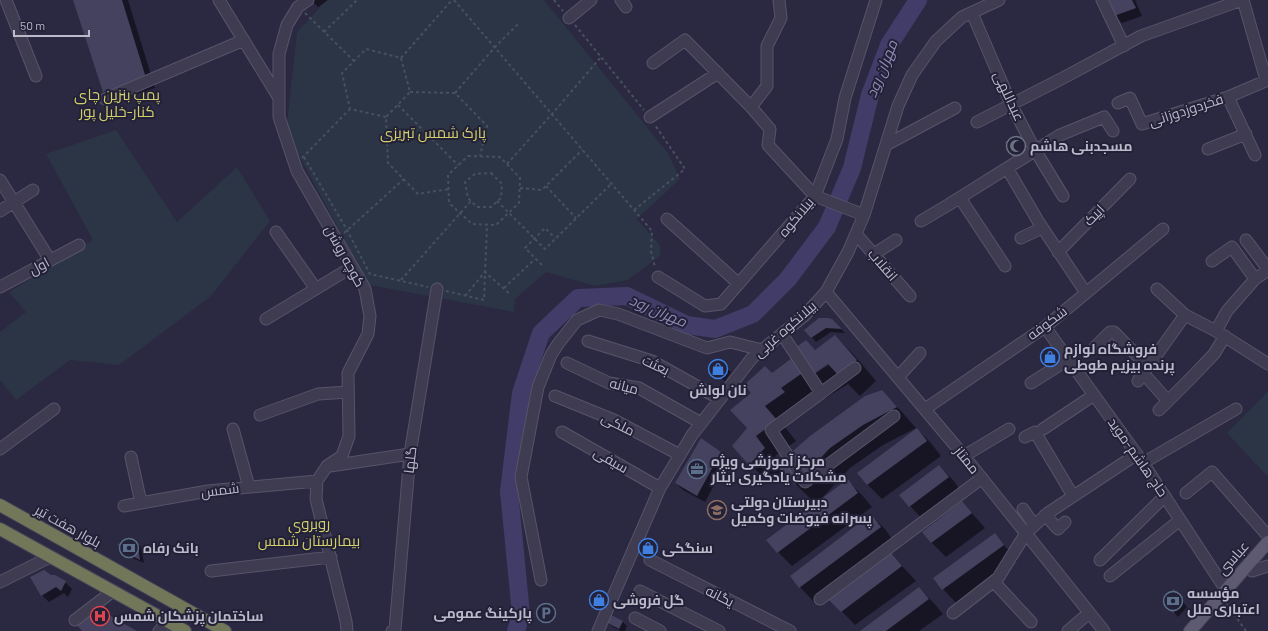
<svg xmlns="http://www.w3.org/2000/svg" width="1268" height="631" font-family="Barlow,Cairo,sans-serif">
<style>
.green{fill:#2b3545}
.shadow{fill:#0007;fill-rule:evenodd}
.lines{fill:none;stroke-linecap:round;stroke-linejoin:round}
.river{stroke:#413d68;stroke-width:18}
.building{fill:#45425f}
.minor-casing{stroke:#575469;stroke-width:13}
.major-casing{stroke:#454358;stroke-width:14}
.highway-casing{stroke:#464459;stroke-width:14}
.path{stroke:#48505f;stroke-width:2;stroke-dasharray:3 3;stroke-linecap:butt}
.minor{stroke:#3f3c52;stroke-width:11}
.major{stroke:#5d5a71;stroke-width:12}
.highway{stroke:#737759;stroke-width:12}
.labels{text-anchor:middle;stroke-width:4;stroke-linejoin:round;paint-order:stroke}
.street-label{font-size:14px;fill:#bcb9cb;stroke:#232137}
.poi-label{font-size:14px;font-weight:bold;fill:#bcb9cb;stroke:#232137;text-anchor:start}
.water-label{font-size:15px;font-style:italic;fill:#8d89b6;stroke:#232137}
.neighbourhood-label{font-size:15px;fill:#d2cf6d;stroke:#232137}
</style>
<rect width="100%" height="100%" fill="#2b2842"/>
<path class="green" d="M327 0H544L668 153 680 179 637 219 660 245V256L628 280 595 286 546 272 515 299 514 312 364 284 347 245 286 131 297 32Z
M116 130 177 222 237 167 270 221 211 296 119 365 70 360 16 400 0 380V332L26 312 9 292 93 240 46 154Z
M1268 391V474L1267 476 1227 433Z"/>
<path class="shadow" d="M75 0H128L155 88 114 101 104 92Z
M311 0H328L318 7Z
M1106 0H1135L1142 16 1122 23 1115 16Z
M1018 137 1023 141 1030 156 1015 158Z
M832 320 845 333 831 332 816 342 806 330Z
M835 336 855 356 876 381 860 396 848 384 826 398 821 393 785 427 796 441 775 456 781 463 881 391 901 411 916 428 883 445 850 468 819 501 820 502 848 481 862 495 872 507 792 566 778 552 816 504 782 471 770 484 750 464 749 428 753 393 772 374 815 350ZM832 361 833 362 810 377 809 376Z
M726 368 731 372 725 381 716 376 711 372Z
M917 429 931 443 941 456 882 499 868 485 859 473Z
M721 453 728 460 705 502 683 490 676 483Z
M939 466 953 480 962 492 924 521 901 496Z
M962 502 985 528 946 557 932 543 923 532Z
M871 515 885 529 894 542 814 602 800 587 791 576Z
M994 535 1018 560 957 604 943 589Z
M136 542 141 547 144 563 130 557 125 552Z
M645 543 656 549 653 555 644 550Z
M891 554 916 581 855 625 831 600Z
M50 576 65 582 72 589 68 597 64 593 49 602 42 595Z
M919 588 933 602 943 614 919 631H862Z
M1174 591 1187 607 1178 617 1165 601Z
M623 622 627 626 625 631H621L613 627 609 623Z"/>
<g class="lines">
<path class="river" d="M516 631 521 614 509 491 521 393 541 333 578 298 627 296 687 325 715 329 753 314 788 279 827 227 852 168 870 95 889 45 918 0"/>
</g>
<path class="building" d="M73 0H122L146 78 103 92Z
M1105 0H1132L1136 8 1114 16Z
M1018 136 1026 151 1014 158 1005 142Z
M819 318H828L832 319 842 329 826 328 811 338 804 330Z
M835 335 857 360 839 376 828 364 806 379 801 374 781 388 785 392 765 406 777 420 756 436 765 448 749 465 732 446 747 428 730 410 751 393 744 385 765 366 772 373 792 358 788 353 806 340 815 350Z
M716 361 727 367 720 377 710 372Z
M882 390 897 407 863 425 830 448 795 485 776 466 810 436 865 396Z
M917 428 927 441 867 485 857 473Z
M701 438 721 452 697 496 675 483Z
M939 465 949 477 909 507 899 495Z
M848 479 858 493 777 553 766 540Z
M962 501 972 513 931 543 922 532Z
M871 514 881 527 799 588 790 576Z
M995 533 1004 545 942 590 933 578Z
M137 541 140 560 124 552 117 544Z
M645 541 654 547 651 554 641 549Z
M891 553 902 566 841 612 829 600Z
M44 570 51 575H55L66 581 61 591 56 587 41 596 30 577Z
M919 587 929 599 886 631H860Z
M1174 589 1183 602 1173 613 1163 601Z
M98 609 137 631H82L76 624Z
M611 615 623 621 619 629 608 623Z"/>
<g class="lines">
<defs>
<path id="minor" d="M6 0 36 76
M219 0 279 98
M308 0 298 7 287 25 279 54V117L297 171 365 289 370 316 368 334 348 373 349 436 342 456 327 466 317 481 316 499 346 621 347 631
M621 0 626 7
M779 0 781 18 767 46V86L751 107 770 129 768 145 815 196 864 215
M1102 0 1124 46
M1243 0 1266 80
M972 13 1011 104 1035 150 1063 196
M569 18 591 0
M653 63 685 40 751 107
M1228 97 1255 155
M105 99 244 40
M1118 103 1130 98 1142 124 1228 97 1268 80
M650 117 718 73
M977 122 1063 78 1141 36 1242 0
M886 145 955 108
M1208 149 1246 134
M1007 168 1038 221 1086 293
M0 180 50 260
M960 198 1005 266
M0 211 33 190
M667 219 739 284
M921 221 948 205 1060 135 1104 117 1113 131
M276 232 316 289
M856 234 910 296
M1021 238 1042 228
M1246 240 1268 269
M1058 252 1130 179
M874 254 896 240
M1212 261 1232 247 1255 279
M658 277 705 306 721 304 815 196 837 139 845 98 876 0
M0 287 79 245
M1157 289 1185 315 1216 331 1268 364
M826 292 964 456 1104 631
M266 319 352 267
M1045 327 1143 463 1226 590
M1216 331 1227 311 1255 279 1268 270
M782 334 821 393 855 368
M588 341 652 361 720 399
M1095 347 1110 332H1114L1148 367
M567 363 609 383 639 388 701 423
M1143 373 1168 401
M898 377 920 353
M1138 381 1185 315
M1031 383 1069 359
M821 393 771 430 805 482 894 416
M555 396 614 420 680 455
M925 409 1045 327 1163 229
M1159 410 1190 379 1214 354 1225 336
M260 415 318 394 348 392
M233 429 249 487
M1043 429 1094 395
M562 432 660 488
M1025 437 1035 432 1073 496
M0 449 54 409
M964 456 1009 429
M131 457 141 503
M1143 463 1236 409
M330 466 410 454
M1186 493 1212 472 1268 536
M124 506 208 491 317 481
M1023 509 1034 525
M1045 515 1058 529 1065 522
M650 560 790 631
M1100 560 1165 496
M211 571 331 557
M1252 571 1268 566
M1110 576 1180 520
M541 580 521 477 538 387 551 355 558 344 577 320 599 310 618 314 707 348 730 342 762 350
M0 582 50 557
M994 582 1031 622
M640 591 719 631
M820 599 982 478
M953 613 998 578 1026 533 1048 513 1137 454
M635 618 660 631
M75 620 113 591
M159 631 168 622
M392 631 395 630 410 454 437 289
M598 631 660 488 692 435 752 358 804 316 826 292 848 252 864 215 898 106 912 75 936 41 962 17 999 0
M1068 631 1089 613"/>
<path id="major" d="M1190 631 1268 542"/>
<path id="highway" d="M0 505 225 631
M0 529 185 631"/>
</defs>
<use href="#minor" class="minor-casing"/>
<use href="#major" class="major-casing"/>
<use href="#highway" class="highway-casing"/>
<path class="path" d="M454 0 652 231 651 251 655 267
M554 0 563 11
M305 13 354 61
M575 25 644 110
M324 32 357 0
M401 58 452 0
M410 92 455 93 487 126 480 156
M455 93 495 47 520 22
M398 105 458 165
M386 117 350 109 342 73 366 49 401 58 410 92 386 117 388 163 418 194 449 189
M468 156 500 157 520 178 519 203 496 225 472 224 449 203 448 175Z
M304 157 347 230 370 274 428 287
M302 158 350 109
M507 164 552 114 601 57
M491 173 502 184 501 198 491 207H477L468 198 465 182 475 174Z
M546 186 576 218
M520 188 542 190 582 150
M497 201 545 249 611 184
M634 210 685 169 655 125
M344 233 404 179
M542 265 525 248 545 228 555 238
M401 280 471 201
M504 288 535 259
M446 291 484 300 487 225
M465 296 485 272 511 295
M1227 604 1246 631"/>
<use href="#minor" class="minor"/>
<use href="#major" class="major"/>
<use href="#highway" class="highway"/>
</g>
<defs>
<symbol id="mosque-ring" viewBox="-11 -11 22 22"><circle r="9.5" fill="#232137" stroke="#6b7280" stroke-width="1.5"/><path d="M3.5-4.9A6 6 0 1 0 3.5 4.9A5 5 0 1 1 3.5-4.9Z" fill="#6b7280"/></symbol>
<symbol id="shop-ring" viewBox="-11 -11 22 22"><circle r="9.5" fill="#232137" stroke="#3f7fe0" stroke-width="1.5"/><path d="M-5-2.5h2.3a2.7 3.5 0 0 1 5.4 0H5L5.5 6h-11ZM-1.5-2.5h3a1.5 2.3 0 0 0-3 0Z" fill="#3f7fe0"/></symbol>
<symbol id="office-ring" viewBox="-11 -11 22 22"><circle r="9.5" fill="#232137" stroke="#5c6f8a" stroke-width="1.5"/><path d="M-6-3h4V-5.5h4V-3h4V5H-6ZM-1-4.5V-3h2v-1.5ZM-6 0V1H6V0Z" fill="#5c6f8a"/></symbol>
<symbol id="school-ring" viewBox="-11 -11 22 22"><circle r="9.5" fill="#232137" stroke="#8d6e63" stroke-width="1.5"/><path d="M0-5L7-2L0 1L-7-2ZM-4 1L0 2.5L4 1V4Q0 6-4 4Z" fill="#8d6e63"/></symbol>
<symbol id="bank-ring" viewBox="-11 -11 22 22"><circle r="9.5" fill="#232137" stroke="#5c6f8a" stroke-width="1.5"/><path d="M-6-4H6V4H-6ZM0-2.3a2.3 2.3 0 1 0 0 4.6a2.3 2.3 0 1 0 0-4.6Z" fill="#5c6f8a"/></symbol>
<symbol id="parking-ring" viewBox="-11 -11 22 22"><circle r="9.5" fill="#232137" stroke="#5c6f8a" stroke-width="1.5"/><path d="M-3.5-5.5H1a3.5 3.5 0 0 1 0 7H-1V5.5H-3.5ZM-1-3.4V-.6H.8a1.4 1.4 0 0 0 0-2.8Z" fill="#5c6f8a"/></symbol>
<symbol id="hospital-ring" viewBox="-11 -11 22 22"><circle r="9.5" fill="#232137" stroke="#e0444e" stroke-width="1.5"/><path d="M-5-5h3v3.5h4V-5h3V5h-3V1.5h-4V5h-3Z" fill="#e0444e"/></symbol>
</defs>
<g fill-rule="evenodd">
<use href="#mosque-ring" x="1005" y="135" width="22" height="22"/>
<use href="#shop-ring" x="1039" y="346" width="22" height="22"/>
<use href="#shop-ring" x="707" y="358" width="22" height="22"/>
<use href="#office-ring" x="686" y="458" width="22" height="22"/>
<use href="#school-ring" x="706" y="499" width="22" height="22"/>
<use href="#bank-ring" x="118" y="537" width="22" height="22"/>
<use href="#shop-ring" x="637" y="537" width="22" height="22"/>
<use href="#shop-ring" x="588" y="589" width="22" height="22"/>
<use href="#bank-ring" x="1162" y="590" width="22" height="22"/>
<use href="#parking-ring" x="535" y="602" width="22" height="22"/>
<use href="#hospital-ring" x="89" y="605" width="22" height="22"/>
</g>
<g class="labels">
<g class="street-label">
<text transform="translate(1009 96) rotate(65)" y="5">عبداللهی</text>
<text transform="translate(1186 110) rotate(-18)" y="5">فخردوزدوزانی</text>
<text transform="translate(1094 215) rotate(-45)" y="5">اپیک</text>
<text transform="translate(796 217) rotate(-50)" y="5">بیلانکوه</text>
<text transform="translate(345 256) rotate(61)" y="5">کوچه روشن</text>
<text transform="translate(883 265) rotate(49)" y="5">انقلاب</text>
<text transform="translate(39 266) rotate(-28)" y="5">اول</text>
<text transform="translate(1047 323) rotate(-37)" y="5">شکوفه</text>
<text transform="translate(785 329) rotate(-41)" y="5">بیلانکوه غربی</text>
<text transform="translate(656 365) rotate(25)" y="5">بعثت</text>
<text transform="translate(624 386) rotate(14)" y="5">میانه</text>
<text transform="translate(618 424) rotate(26)" y="5">ملکی</text>
<text transform="translate(1138 457) rotate(55)" y="5">حاج هاشم-موید</text>
<text transform="translate(410 460) rotate(-84)" y="5">گلها</text>
<text transform="translate(611 460) rotate(30)" y="5">سیفی</text>
<text transform="translate(967 460) rotate(51)" y="5">ممتاز</text>
<text transform="translate(220 490) rotate(-7)" y="5">شمس</text>
<text transform="translate(68 526) rotate(29)" y="5">بلوار هفت تیر</text>
<text transform="translate(1233 558) rotate(-49)" y="5">عباسى</text>
<text transform="translate(720 596) rotate(27)" y="5">یگانه</text>
</g>
<g class="poi-label">
<text x="1030" y="151">مسجدبنی هاشم</text>
<text x="1064" y="354">فروشگاه لوازم<tspan x="1064" dy="16">پرنده بیزیم طوطی</tspan></text>
<text x="718" y="395" text-anchor="middle">نان لواش</text>
<text x="711" y="466">مرکز آموزشی ویژه<tspan x="711" dy="16">مشکلات یادگیری ایثار</tspan></text>
<text x="731" y="507">دبیرستان دولتی<tspan x="731" dy="16">پسرانه فیوضات وکمیل</tspan></text>
<text x="143" y="553">بانک رفاه</text>
<text x="662" y="553">سنگکی</text>
<text x="1187" y="598">مؤسسه<tspan x="1187" dy="16">اعتباری ملل</tspan></text>
<text x="613" y="605">گل فروشی</text>
<text x="532" y="618" text-anchor="end">پارکینگ عمومی</text>
<text x="114" y="621">ساختمان پزشکان شمس</text>
</g>
<g class="water-label">
<text transform="translate(882 69) rotate(-68)" y="5">مهران رود</text>
<text transform="translate(658 311) rotate(23)" y="5">مهران رود</text>
</g>
<g class="neighbourhood-label">
<text x="117" y="100">پمپ بنزین چای<tspan x="117" dy="17">کنار-خلیل پور</tspan></text>
<text x="433" y="138">پارک شمس تبریزی</text>
<text x="309" y="529">روبروی<tspan x="309" dy="17">بیمارستان شمس</tspan></text>
</g>
</g>
<path d="M14 30v6h75v-6" fill="none" stroke="#bcb9cb" stroke-width="2"/>
<text x="20" y="30" font-size="12" fill="#bcb9cb" stroke="#232137" stroke-width="3" paint-order="stroke">50 m</text>
</svg>
